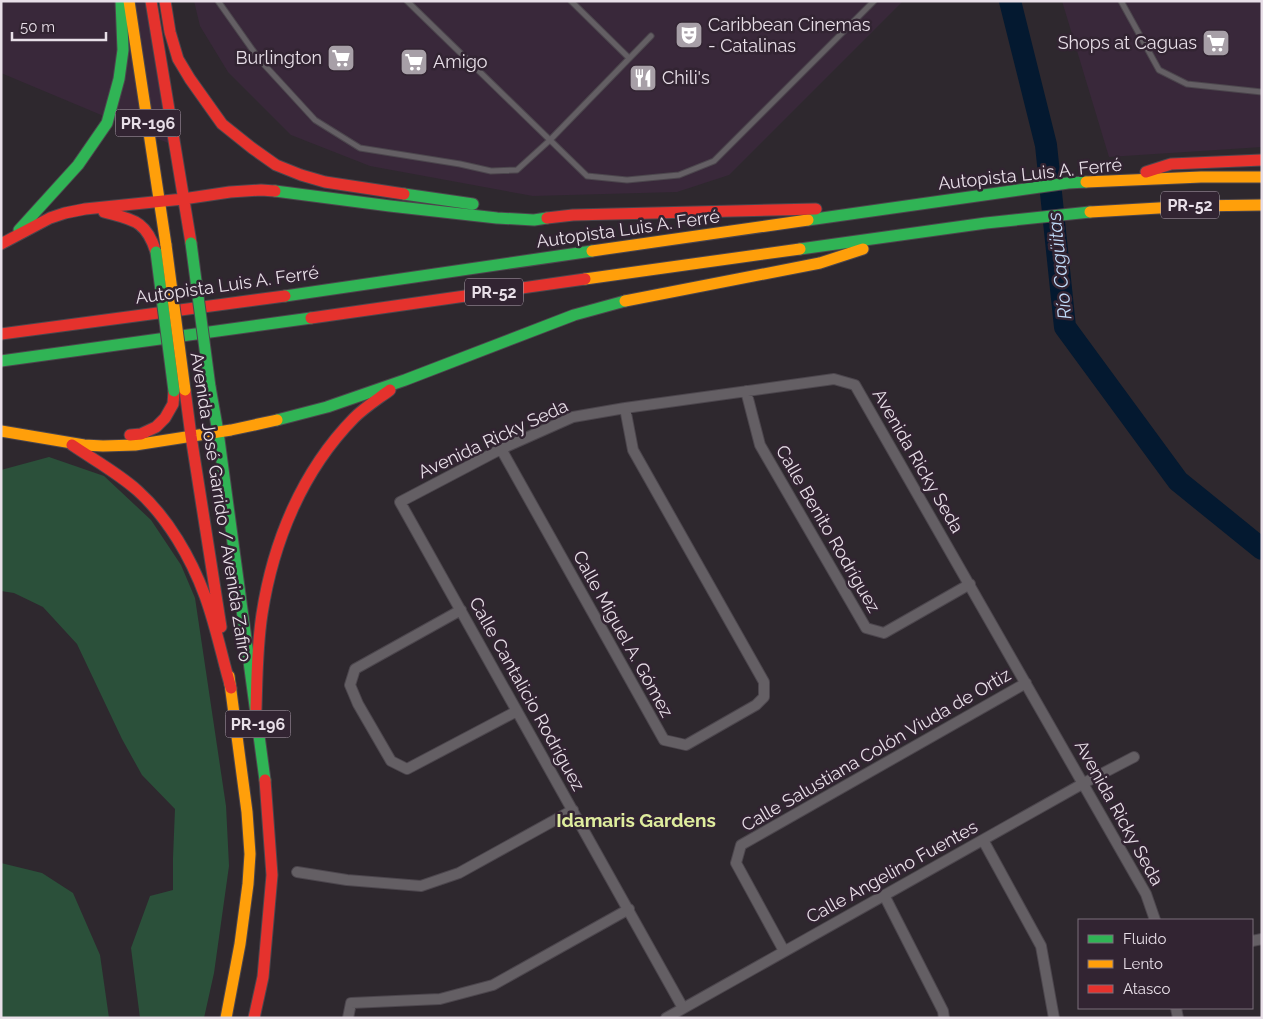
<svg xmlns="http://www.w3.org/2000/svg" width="1263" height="1019" font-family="Raleway,sans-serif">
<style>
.built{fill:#39283a}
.green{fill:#2b503a}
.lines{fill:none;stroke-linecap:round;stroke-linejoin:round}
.river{stroke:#041930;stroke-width:22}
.lane-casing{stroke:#4c464d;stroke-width:7}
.street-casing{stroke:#4c464d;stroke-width:12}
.fast-casing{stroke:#4c464d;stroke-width:13}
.slow-casing{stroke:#4c464d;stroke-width:13}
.jam-casing{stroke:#4c464d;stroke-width:13}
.lane{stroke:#645f64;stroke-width:5}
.street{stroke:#645f64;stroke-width:10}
.fast{stroke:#30b455;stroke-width:11}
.slow{stroke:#ff9f0a;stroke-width:11}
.jam{stroke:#e5322d;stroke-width:11}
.fast-bridge-casing{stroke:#4c464d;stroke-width:13;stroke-linecap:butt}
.slow-bridge-casing{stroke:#4c464d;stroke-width:13;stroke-linecap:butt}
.fast-bridge{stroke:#30b455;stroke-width:11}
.slow-bridge{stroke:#ff9f0a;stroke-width:11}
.labels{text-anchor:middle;stroke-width:5;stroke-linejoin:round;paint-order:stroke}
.shield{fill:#322432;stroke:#b1a7b1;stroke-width:1}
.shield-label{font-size:16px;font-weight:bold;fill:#e8dfe8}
.poi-label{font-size:18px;fill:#e8dfe8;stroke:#322432;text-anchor:start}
.street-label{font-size:18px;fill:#e8dfe8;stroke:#322432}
.water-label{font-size:19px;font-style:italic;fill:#c0dbf9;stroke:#322432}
.neighbourhood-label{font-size:19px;font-weight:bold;fill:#dfec9e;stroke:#322432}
</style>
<rect width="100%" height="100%" fill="#2e282e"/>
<path class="built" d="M1 1H151L180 148 1 73Z
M194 1H903L729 175 677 192 533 196 370 166 291 135 228 72 200 26Z
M1062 1H1262V147L1109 157Z"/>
<path class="green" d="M49 457 104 476 151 520 181 565 195 598 226 806 229 866 214 973 204 1018H140L131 948 150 896 173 890V858L175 809 142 775 122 739 77 644 43 607 14 593 1 591V470Z
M1 863 42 873 73 893 100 955 109 1018H1Z"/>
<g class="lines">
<path class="river" d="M1010 1 1046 145 1065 327 1178 481 1262 549"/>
<defs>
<path id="lane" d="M218 1 259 59 315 120 360 148 460 164 491 171 517 170 550 140 651 36
M407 1 587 176 627 180 679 175 714 161 874 1
M571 1 629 58
M1121 1 1159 70 1187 84 1262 92"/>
<path id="street" d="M746 391 760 445 866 628 884 633 970 584
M501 449 664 740 686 745 756 705 764 697V682L633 450 625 408
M461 610 355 669 350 685 358 704 391 761 407 769 517 711
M983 840 1041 946 1054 1018
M297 872 347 880 421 886 459 873 573 810
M884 895 943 1011 944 1018
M1252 941 1262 939
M784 951 736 863 741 845 1026 683
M683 1008 400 502 501 449 573 417 625 408 834 379 855 385 1146 894 1155 920
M1176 1008 1178 1018
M348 1018 351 1003 440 999 493 985 629 909
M666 1018 1084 783 1134 757"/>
<path id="fast" d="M275 191 390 206 497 218 534 220 547 218
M404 194 473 204
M808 220 1068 183 1086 182
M19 230 78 165 107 123 119 79 123 50 121 1
M800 249 986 223 1090 212
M285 296 592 251
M1 361 311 318
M210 387 218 432 265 780
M277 420 327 407 405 380 574 315 625 301"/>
<path id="slow" d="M129 1 166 245
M1086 182 1201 177H1262
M1090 212 1193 206 1262 205
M592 251 808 220
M585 279 800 249
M625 301 820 263 863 249
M1 431 84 445 103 446 135 445 231 430 277 420
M226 1018 240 944 248 884 250 854 247 812 229 676"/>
<path id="jam" d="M151 1 191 243
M165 1 170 32 178 59 190 79 222 124 252 148 276 165 301 175 325 182 404 194
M1146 172 1171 164 1262 160
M104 212C133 220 146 220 156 252
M547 218 573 215 816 209
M1 244 50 218 65 213 85 209 183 199 230 192 261 190 275 191
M311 318 585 279
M1 334 285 296
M185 390 191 436 221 627
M130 435 141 434 156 427 165 418 173 404 174 391
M72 445C94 460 118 473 138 491 168 518 191 558 205 596 216 626 222 657 231 688
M256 709C257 677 257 646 262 614 273 542 302 471 354 418 365 407 378 399 390 390
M254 1018 263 977 272 875 265 780"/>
</defs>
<use href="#lane" class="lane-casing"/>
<use href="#street" class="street-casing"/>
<use href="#fast" class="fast-casing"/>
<use href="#slow" class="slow-casing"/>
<use href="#jam" class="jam-casing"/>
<use href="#lane" class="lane"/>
<use href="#street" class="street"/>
<use href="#fast" class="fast"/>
<use href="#slow" class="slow"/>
<use href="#jam" class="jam"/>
<defs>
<path id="fast-bridge" d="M191 243 210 387
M156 252 174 391"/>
<path id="slow-bridge" d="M166 245 185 390"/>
</defs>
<use href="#fast-bridge" class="fast-bridge-casing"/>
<use href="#slow-bridge" class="slow-bridge-casing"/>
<use href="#fast-bridge" class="fast-bridge"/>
<use href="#slow-bridge" class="slow-bridge"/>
</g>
<defs>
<symbol id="theatre-square" viewBox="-11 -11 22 22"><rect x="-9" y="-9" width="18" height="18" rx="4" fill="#a79fa7" stroke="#322432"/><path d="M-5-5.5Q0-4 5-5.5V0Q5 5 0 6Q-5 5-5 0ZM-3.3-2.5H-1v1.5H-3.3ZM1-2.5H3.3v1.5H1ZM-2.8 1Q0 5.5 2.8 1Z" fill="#fff"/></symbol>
<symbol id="supermarket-square" viewBox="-11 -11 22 22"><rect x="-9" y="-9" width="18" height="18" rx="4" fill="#a79fa7" stroke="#322432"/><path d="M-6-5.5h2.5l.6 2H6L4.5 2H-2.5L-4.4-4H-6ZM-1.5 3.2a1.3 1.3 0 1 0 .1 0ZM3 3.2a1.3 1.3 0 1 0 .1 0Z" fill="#fff"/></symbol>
<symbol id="restaurant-square" viewBox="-11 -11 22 22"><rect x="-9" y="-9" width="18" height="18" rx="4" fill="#a79fa7" stroke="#322432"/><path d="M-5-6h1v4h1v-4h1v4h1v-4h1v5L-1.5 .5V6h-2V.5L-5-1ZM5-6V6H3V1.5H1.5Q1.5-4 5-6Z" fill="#fff"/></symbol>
</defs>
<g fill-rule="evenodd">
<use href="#theatre-square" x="673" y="19" width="32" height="32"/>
<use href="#supermarket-square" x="1200" y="27" width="32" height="32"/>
<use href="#supermarket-square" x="325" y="42" width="32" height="32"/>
<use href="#supermarket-square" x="398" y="46" width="32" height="32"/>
<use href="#restaurant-square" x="627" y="62" width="32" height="32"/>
</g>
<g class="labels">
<g class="shield">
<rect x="115.5" y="109.5" width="65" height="27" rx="4"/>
<rect x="1161" y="191.5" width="58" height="27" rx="4"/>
<rect x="465" y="278.5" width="58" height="27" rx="4"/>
<rect x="225.5" y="710.5" width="65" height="27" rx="4"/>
</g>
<g class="shield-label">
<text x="148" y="129">PR-196</text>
<text x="1190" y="211">PR-52</text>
<text x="494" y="298">PR-52</text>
<text x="258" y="730">PR-196</text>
</g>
<g class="poi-label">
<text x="708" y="31">Caribbean Cinemas<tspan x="708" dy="21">- Catalinas</tspan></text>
<text x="1197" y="49" text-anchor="end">Shops at Caguas</text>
<text x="322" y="64" text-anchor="end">Burlington</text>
<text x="433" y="68">Amigo</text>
<text x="662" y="84">Chili's</text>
</g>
<g class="street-label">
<text transform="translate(1030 174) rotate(-6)" y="6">Autopista Luis A. Ferré</text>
<text transform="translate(628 229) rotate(-8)" y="6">Autopista Luis A. Ferré</text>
<text transform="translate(227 285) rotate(-8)" y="6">Autopista Luis A. Ferré</text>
<text transform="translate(493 439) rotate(-25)" y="6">Avenida Ricky Seda</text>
<text transform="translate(918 461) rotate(60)" y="6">Avenida Ricky Seda</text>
<text transform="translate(221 507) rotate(81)" y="6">Avenida José Garrido / Avenida Zafiro</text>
<text transform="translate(828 529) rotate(60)" y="6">Calle Benito Rodríguez</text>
<text transform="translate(623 634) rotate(61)" y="6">Calle Miguel A. Gómez</text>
<text transform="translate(527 694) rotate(61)" y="6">Calle Cantalicio Rodríguez</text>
<text transform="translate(876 750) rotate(-30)" y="6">Calle Salustiana Colón Viuda de Ortiz</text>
<text transform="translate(1119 813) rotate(61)" y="6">Avenida Ricky Seda</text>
<text transform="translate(892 872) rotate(-29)" y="6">Calle Angelino Fuentes</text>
</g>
<g class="water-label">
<text transform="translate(1059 266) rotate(-96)" y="7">Río Cagüitas</text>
</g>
<g class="neighbourhood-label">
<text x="636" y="827">Idamaris Gardens</text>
</g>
</g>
<rect width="1263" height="1019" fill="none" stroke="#e8dfe8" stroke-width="5"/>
<rect x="1078" y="919" width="175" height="90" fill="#322432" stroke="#7b6f7b"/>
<rect x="1088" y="935" width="25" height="8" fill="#30b455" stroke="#7b6f7b"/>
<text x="1123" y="944" font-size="15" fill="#e8dfe8">Fluido</text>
<rect x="1088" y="960" width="25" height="8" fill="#ff9f0a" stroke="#7b6f7b"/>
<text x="1123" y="969" font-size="15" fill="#e8dfe8">Lento</text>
<rect x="1088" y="985" width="25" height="8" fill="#e5322d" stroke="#7b6f7b"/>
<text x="1123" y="994" font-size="15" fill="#e8dfe8">Atasco</text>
<path d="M12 32v8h94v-8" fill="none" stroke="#e8dfe8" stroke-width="2.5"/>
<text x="20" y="32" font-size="15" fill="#e8dfe8" stroke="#322432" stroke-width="4" paint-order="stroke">50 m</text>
</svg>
